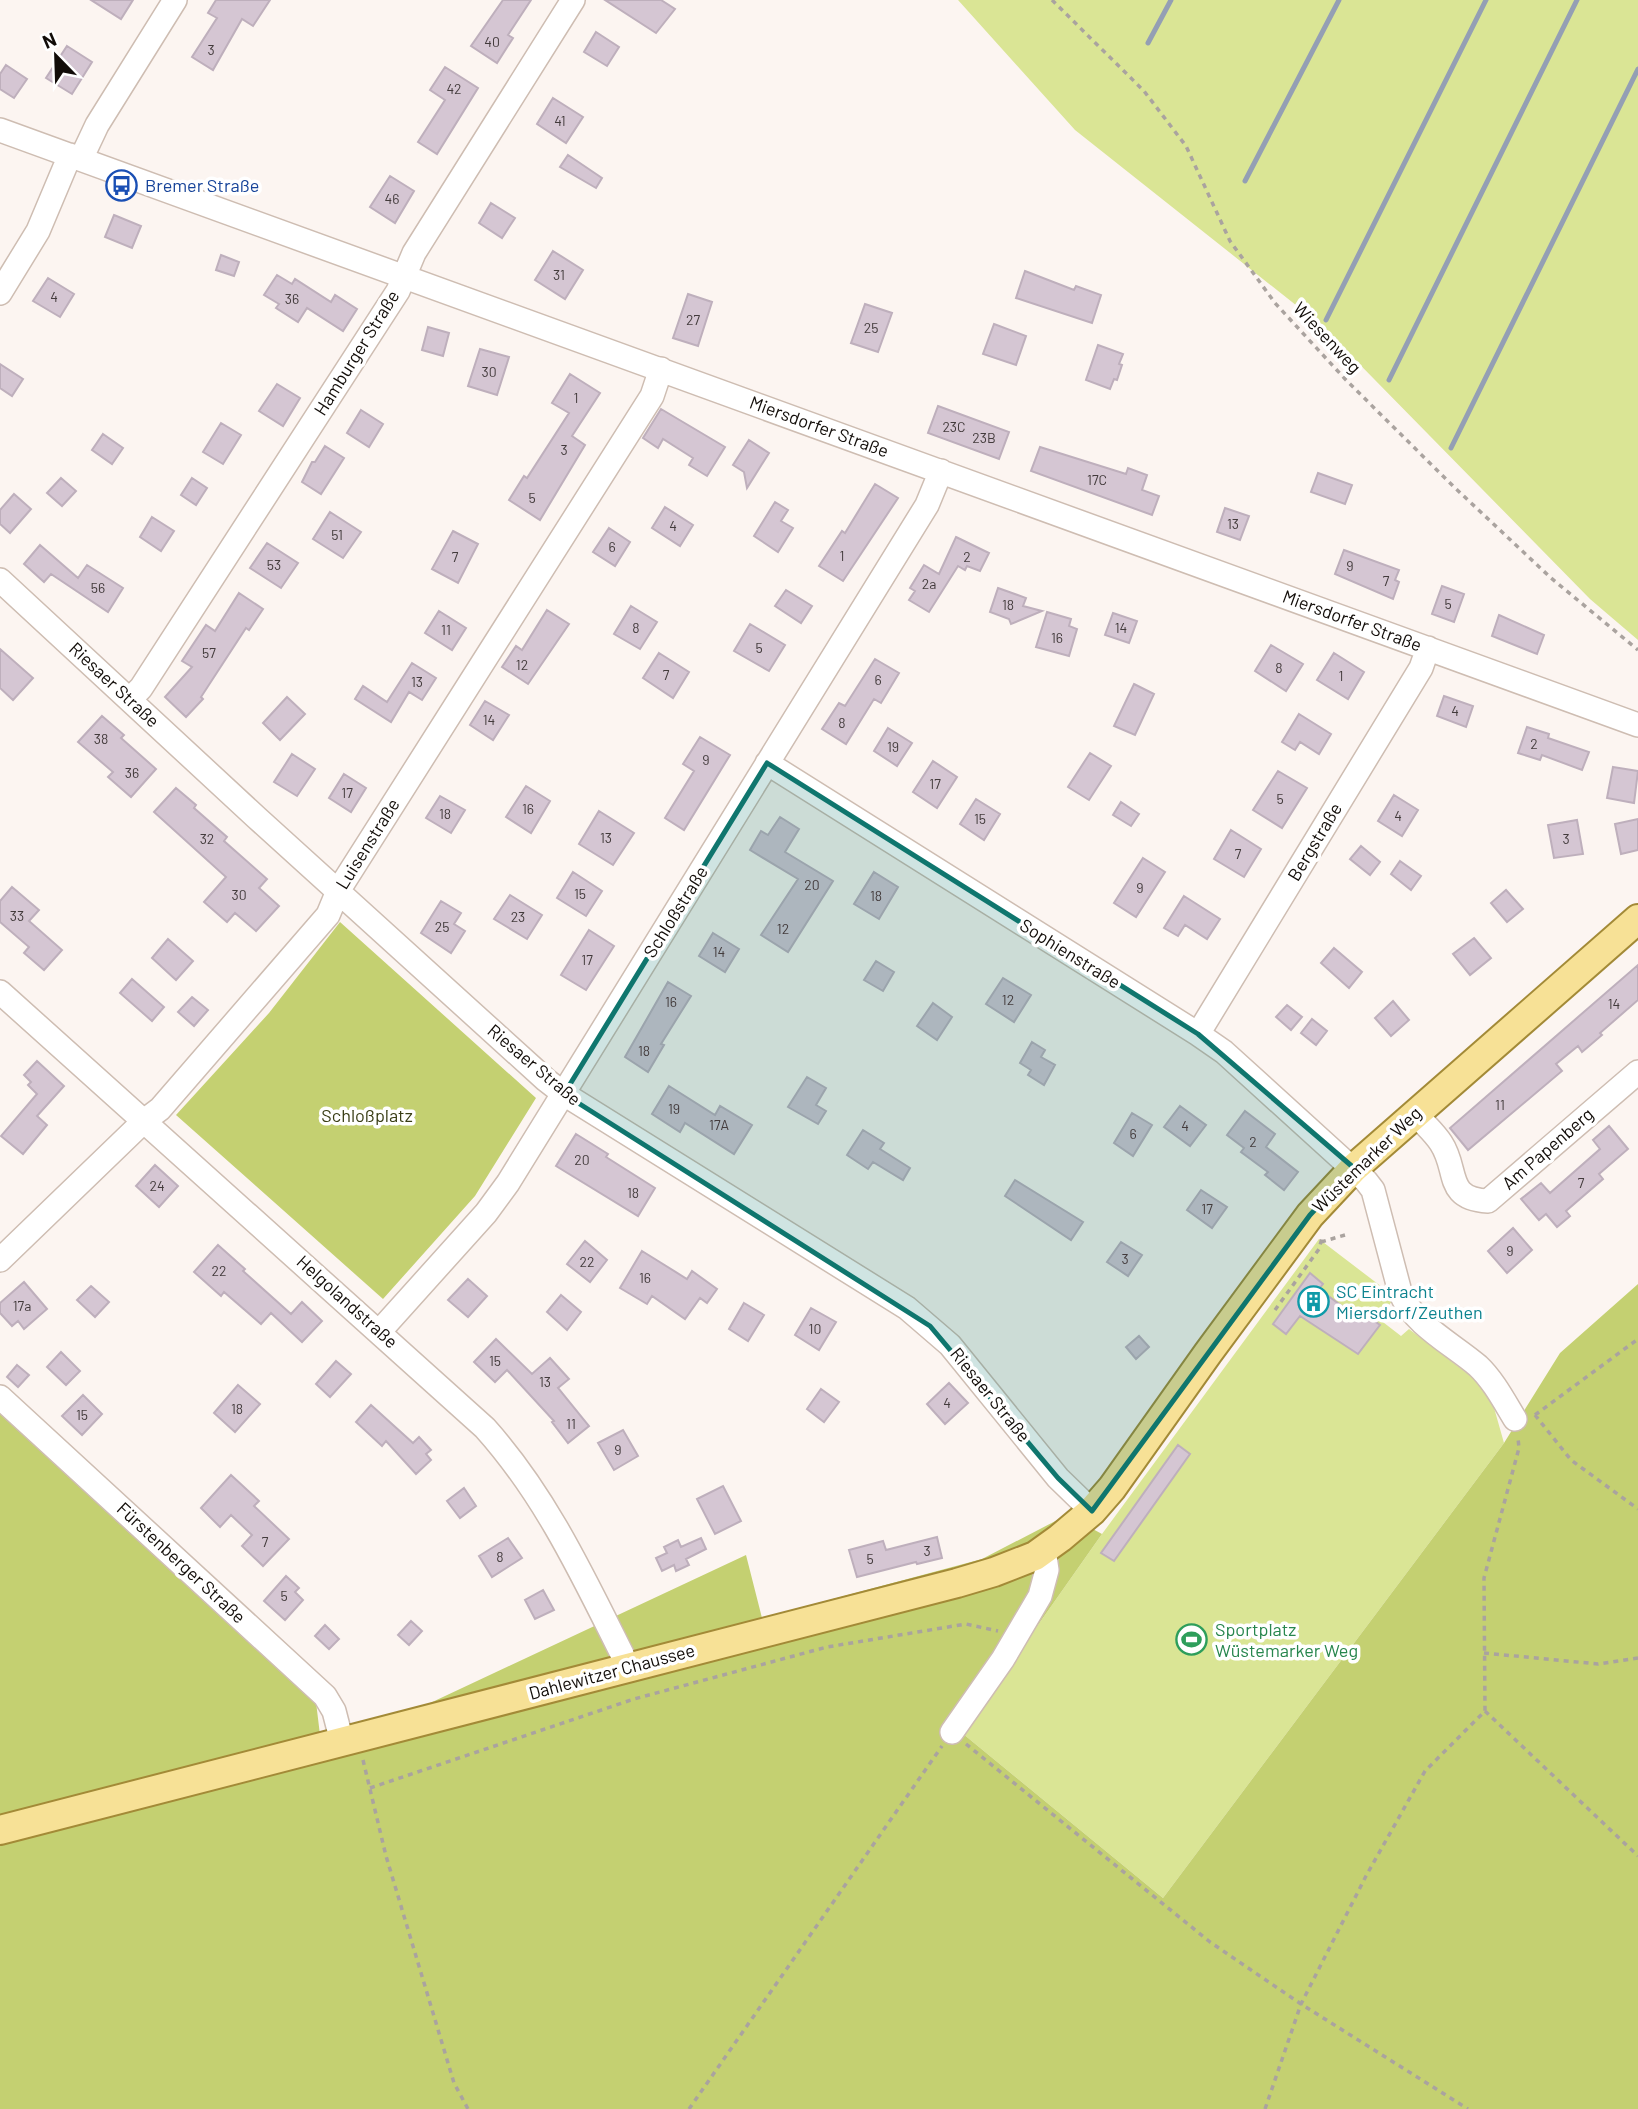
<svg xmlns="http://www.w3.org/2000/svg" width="1638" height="2109" font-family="Barlow,sans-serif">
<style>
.green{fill:#dae595}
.forest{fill:#c4d071}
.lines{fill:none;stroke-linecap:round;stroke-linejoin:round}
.stream{stroke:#949fb4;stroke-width:5}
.building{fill:#d5c6d3;stroke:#beafbc;stroke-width:2}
.minor-casing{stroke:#cebdb2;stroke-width:26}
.major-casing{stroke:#a38a37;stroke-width:32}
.path{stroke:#aaa39f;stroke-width:3.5;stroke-dasharray:5 5;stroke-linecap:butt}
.minor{stroke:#fff;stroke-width:23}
.major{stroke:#f7e196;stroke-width:28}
.marked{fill:#0f766e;fill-opacity:0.2;stroke:#0f766e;stroke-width:5;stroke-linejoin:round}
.labels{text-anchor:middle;stroke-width:7;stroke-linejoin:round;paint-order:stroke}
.number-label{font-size:14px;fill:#433b3c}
.transit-label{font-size:18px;fill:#164399;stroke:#fff;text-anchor:start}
.street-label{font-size:18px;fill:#120d09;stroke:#fff}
.park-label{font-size:18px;fill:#393d15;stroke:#fff}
.culture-label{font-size:18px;fill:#0d838f;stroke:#fff;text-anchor:start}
.leisure-label{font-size:18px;fill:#27864d;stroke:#fff;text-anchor:start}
</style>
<rect width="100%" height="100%" fill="#fcf5f1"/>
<path class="green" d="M958 0H1638V640L1590 599 1321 325 1075 130Z
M1319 1239 1395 1297 1379 1319 1401 1336 1409 1329 1489 1390 1504 1443 1163 1898 962 1733 1102 1534Z"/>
<path class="forest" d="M340 922 536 1098 475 1196 383 1299 176 1115 269 1013Z
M1638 1284V2109H0V1411L316 1702 320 1735 411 1712 746 1555 762 1618 982 1559 1067 1515 1102 1534 962 1733 1163 1898 1504 1443 1560 1353Z"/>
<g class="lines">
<path class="stream" d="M1148 43 1171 0
M1245 181 1339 0
M1326 320 1486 0
M1389 380 1577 0
M1451 448 1638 69"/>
</g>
<path class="building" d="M91 0H133L121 19Z
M216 0H270L253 26 242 19 213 70 192 57 217 18 208 13Z
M503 0H531L508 35 513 38 497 63 471 46Z
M605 0H661L675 9 656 33Z
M596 32 619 47 607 66 584 52Z
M67 46 92 62 72 94 46 78Z
M6 65 27 79 14 98 0 89V74Z
M445 67 478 88 437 154 418 142 445 100 430 90Z
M553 98 583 117 566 143 537 124Z
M568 155 602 178 596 188 560 167Z
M390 176 414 191 395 223 370 207Z
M491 203 515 218 502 238 479 223Z
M114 215 141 226 132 248 105 237Z
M553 251 583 270 565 299 535 280Z
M221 255 239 262 234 276 216 270Z
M1025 271 1074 290 1076 286 1101 295 1092 323 1016 298Z
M277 275 292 284 295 279 331 302 335 295 357 309 343 331 307 308 298 322 276 308 279 304 264 295Z
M48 278 74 294 60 317 33 301Z
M688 294 712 302 698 346 673 338Z
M865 304 892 313 878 352 851 343Z
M994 324 1026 336 1016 365 983 354Z
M428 327 449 333 443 356 422 350Z
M1098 345 1123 354 1119 364 1122 365 1117 380 1114 379 1110 389 1086 380Z
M480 349 509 357 497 395 468 386Z
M0 364 23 379 12 396 0 388Z
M570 374 600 393 572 436 585 445 540 520 509 500 524 476 527 478 569 413 552 403Z
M277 384 300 398 283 426 259 411Z
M938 406 1009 432 999 459 928 433Z
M661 409 725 447 707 476 689 465 693 458 663 439 658 448 643 438Z
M361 410 383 424 369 447 347 433Z
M221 423 241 435 223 464 203 452Z
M103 434 123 448 112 464 92 450Z
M749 440 769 453 747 488 744 472 733 465Z
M325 446 344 458 321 494 302 482 312 462H315Z
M1040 447 1126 474 1128 468 1147 475 1142 490 1159 496 1152 515 1031 471Z
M1318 473 1352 485 1345 504 1311 492Z
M61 478 76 491 62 506 47 493Z
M192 478 207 488 196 505 181 495Z
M875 484 898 498 843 581 819 566 842 531 845 533Z
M14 494 31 509 10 533 0 524V510Z
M775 502 788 510 781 521 793 528 778 552 754 536Z
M665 507 693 525 680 546 652 528Z
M1225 508 1249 516 1240 540 1217 532Z
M330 512 361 532 343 558 313 539Z
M152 517 174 531 161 551 140 537Z
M609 528 630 542 615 566 593 552Z
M453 531 478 544 458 583 432 569Z
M956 537 989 553 980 571 967 566 965 570 958 566 929 612 909 600 915 591 910 588 924 565 939 574Z
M267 543 298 563 281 588 250 568Z
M40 545 78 578 87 565 123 588 108 612 51 574 44 582 24 564Z
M1344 550 1399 570 1395 580 1399 582 1393 599 1335 574Z
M1442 586 1464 594 1454 622 1432 614Z
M998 588 1026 598 1023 606 1042 611 1011 624 1009 619 990 612Z
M786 590 812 606 801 623 775 606Z
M239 593 263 609 249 630 246 628 201 697 203 699 186 717 165 697 192 667 182 661 206 625 215 631Z
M631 606 657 622 640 649 614 634Z
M547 610 569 624 528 684 502 667 516 646 522 650Z
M439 611 466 628 452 650 425 633Z
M1047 612 1071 619 1069 626 1077 629 1069 656 1036 647Z
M1113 613 1137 621 1129 643 1105 635Z
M1499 615 1544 635 1537 654 1492 636Z
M750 624 785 645 769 671 734 651Z
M1271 645 1303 664 1286 691 1255 671Z
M0 649 33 678 13 700 0 688Z
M659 653 689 672 673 698 643 678Z
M1334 653 1364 672 1348 699 1317 680Z
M875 659 899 673 881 703 874 699 846 744 822 729 839 703 845 706Z
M412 663 436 678 422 700 409 692 391 722 355 699 363 686 387 702Z
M1134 684 1154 694 1135 735 1114 726Z
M1444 696 1473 706 1466 727 1437 716Z
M287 697 305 714 280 740 263 723Z
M485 701 509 715 493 740 470 725Z
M1299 714 1331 734 1319 754 1300 742 1295 750 1282 742Z
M102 716 124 735 121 738 156 769 131 797 108 777 113 772 78 742Z
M1527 727 1549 734 1548 738 1589 752 1582 770 1542 755 1540 760 1518 753Z
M888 728 912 743 897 766 874 751Z
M700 737 730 755 684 830 665 818 694 771 683 764Z
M1090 753 1111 766 1089 800 1068 787Z
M292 754 315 769 297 796 274 782Z
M933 761 957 777 937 808 913 792Z
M1613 767 1638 771 1634 803 1607 798Z
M1278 771 1307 788 1282 828 1253 810Z
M344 774 366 788 351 812 329 798Z
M526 786 550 801 531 833 506 817Z
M176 788 196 805 194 808 227 837 224 841 267 879 259 888 279 906 256 931 235 913 227 922 204 902 226 877 154 812Z
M1394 795 1418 810 1402 836 1378 821Z
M440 796 465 810 451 833 426 818Z
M976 799 1000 814 984 840 960 824Z
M1121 802 1139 814 1131 826 1113 815Z
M599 811 634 833 613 865 579 844Z
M780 817 799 829 785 852 833 881 788 952 761 935 798 879 750 850 761 831 768 835Z
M1638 819V850L1621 854 1615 824Z
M1577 820 1583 854 1554 858 1548 825Z
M1231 830 1261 849 1244 877 1214 859Z
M1361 846 1380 862 1370 875 1350 859Z
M1143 858 1165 872 1136 917 1114 903Z
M1400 861 1421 876 1411 890 1391 874Z
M573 872 602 891 586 916 557 898Z
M874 872 898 887 879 919 854 904Z
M12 887 39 910 29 921 62 950 44 970 24 953 29 947 0 922V901Z
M1506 890 1523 909 1507 922 1491 903Z
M510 895 542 915 527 939 494 919Z
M1184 896 1220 919 1207 939 1185 925 1178 936 1164 928Z
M441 901 461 913 454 924 465 931 451 953 421 933Z
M589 930 614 946 586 990 561 975Z
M713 933 739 949 725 972 699 956Z
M1474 938 1491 958 1470 975 1453 954Z
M168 939 193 961 176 980 152 958Z
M1334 948 1362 972 1349 988 1321 963Z
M876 961 894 972 883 991 864 980Z
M1638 965V1000L1600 1033 1602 1035 1582 1052 1578 1046 1556 1064 1562 1071 1468 1150 1450 1128Z
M1003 978 1031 995 1014 1022 986 1004Z
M132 979 164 1007 152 1021 120 993Z
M668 982 691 996 661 1044 664 1045 648 1072 625 1057Z
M192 997 208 1010 194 1026 178 1012Z
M1393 1001 1409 1020 1391 1036 1375 1018Z
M933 1003 952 1017 937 1040 917 1026Z
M1287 1005 1302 1017 1291 1030 1276 1017Z
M1312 1019 1327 1031 1316 1045 1301 1033Z
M1032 1042 1045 1050 1041 1057 1055 1065 1044 1085 1028 1075 1031 1070 1020 1063Z
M37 1061 64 1086 37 1116 47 1125 23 1154 1 1136 37 1094 28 1085 31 1082 24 1075Z
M807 1077 826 1088 816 1105 826 1111 818 1124 788 1107Z
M669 1086 715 1115 720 1106 752 1125 734 1154 685 1123 680 1132 652 1114Z
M1180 1106 1206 1125 1190 1146 1164 1127Z
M1245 1111 1275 1134 1266 1147 1298 1172 1284 1190 1265 1175 1268 1172 1241 1152 1244 1148 1227 1135Z
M1132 1113 1152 1125 1133 1156 1114 1143Z
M1609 1126 1628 1149 1599 1174 1603 1179 1566 1211 1570 1216 1557 1227 1546 1214 1539 1220 1521 1199 1541 1183 1550 1193 1600 1149 1593 1140Z
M863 1130 884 1143 880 1149 910 1168 903 1180 873 1162 868 1169 847 1155Z
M576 1134 608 1154 606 1157 655 1188 638 1216 556 1166Z
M155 1165 178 1186 159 1207 136 1186Z
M1015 1180 1083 1222 1071 1240 1005 1196Z
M1201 1190 1227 1207 1212 1228 1187 1210Z
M1513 1228 1532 1250 1507 1273 1488 1251Z
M585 1241 607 1260 590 1282 567 1264Z
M1121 1242 1142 1255 1128 1276 1107 1262Z
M218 1245 245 1269 243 1271 291 1314 302 1302 322 1321 302 1342 271 1313 261 1324 224 1292 221 1296 194 1272Z
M642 1251 687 1279 692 1271 717 1289 707 1303 700 1298 685 1319 652 1296 647 1304 620 1288Z
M1310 1273 1323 1284 1319 1289 1362 1321 1366 1315 1380 1325 1358 1354 1300 1316 1286 1334 1273 1324Z
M468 1279 487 1296 468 1317 448 1300Z
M24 1282 47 1309 24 1329 18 1321 12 1326 0 1313V1303Z
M91 1286 109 1302 95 1317 77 1300Z
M561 1295 581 1312 567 1330 547 1312Z
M744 1303 764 1315 748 1341 729 1329Z
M811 1308 836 1322 819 1350 795 1335Z
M1139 1336 1149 1347 1136 1359 1126 1347Z
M496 1339 532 1374 550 1358 569 1379 558 1388 589 1426 568 1443 552 1422 554 1421 507 1370 495 1382 474 1362Z
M61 1352 80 1371 66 1385 47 1367Z
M336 1361 351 1374 330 1397 316 1384Z
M17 1365 29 1375 18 1387 7 1377Z
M949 1383 968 1403 945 1424 927 1404Z
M238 1385 260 1404 235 1432 214 1413Z
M821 1389 839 1402 824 1422 807 1409Z
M83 1395 102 1414 82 1435 62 1416Z
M371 1405 413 1443 419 1437 431 1450 426 1454 431 1460 416 1474 386 1441 382 1446 356 1422Z
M623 1430 638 1456 614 1470 598 1443Z
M1178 1445 1190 1454 1114 1561 1101 1553Z
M231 1475 259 1501 254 1506 289 1539 263 1566 242 1546 252 1535 231 1515 220 1527 201 1508Z
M723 1486 741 1521 715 1534 697 1499Z
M464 1488 476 1506 460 1518 447 1501Z
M937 1537 942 1558 917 1564 916 1562 857 1577 849 1550 883 1541 886 1550Z
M508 1538 522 1558 492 1577 479 1556Z
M701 1538 706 1549 686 1559 689 1565 676 1571 674 1565 662 1571 656 1558 667 1553 664 1547 678 1540 681 1547Z
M286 1576 299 1588 295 1592 303 1600 285 1620 264 1601Z
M543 1590 554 1610 535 1619 525 1600Z
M411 1621 422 1631 409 1645 398 1635Z
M325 1625 339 1639 329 1649 315 1636Z"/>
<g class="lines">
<defs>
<path id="minor" d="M0 130 1638 725
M81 159 97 125 175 0
M0 293 38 231 70 155
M0 580 257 818 546 1080 564 1094 907 1308 950 1345 1058 1478 1092 1511
M130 699 141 688 398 291 414 253 573 0
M767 763 1198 1034 1224 1052 1366 1181 1373 1190 1400 1292C1414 1325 1451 1343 1478 1366 1493 1380 1504 1401 1515 1419
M0 992 485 1428C545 1495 582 1574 622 1654L626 1667
M1198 1034 1421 668 1428 648
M1415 1113C1423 1123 1434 1132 1441 1143 1459 1170 1444 1199 1488 1201L1638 1072
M0 1260 144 1121 160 1109 328 915 338 891 652 396 661 369
M379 1332 486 1213 508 1183 927 505 941 471
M0 1397 325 1696 334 1711 342 1742
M952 1732 1003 1659 1040 1596 1047 1570 1044 1550"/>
<path id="major" d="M0 1830 957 1583 994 1572 1035 1556 1060 1538 1092 1511 1112 1488 1208 1353 1310 1215 1354 1168 1638 919"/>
</defs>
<use href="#minor" class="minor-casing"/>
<use href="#major" class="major-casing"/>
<path class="path" d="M1052 0 1144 91 1186 146 1230 241 1275 303 1346 380 1453 486 1551 578 1638 650
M1321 1242 1345 1235
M1275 1310 1319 1249 1322 1238
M1535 1415 1571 1460 1638 1509
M1535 1415 1638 1339
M1484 1653 1598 1664 1638 1658
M1485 1711 1638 1856
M966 1744 1210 1942 1301 2004 1468 2109
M363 1760 386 1856 454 2083 468 2109
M370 1788 634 1699 827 1647 966 1624 998 1631
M689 2109 942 1746
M1265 2109 1301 2004 1366 1876 1425 1771 1485 1711 1484 1578 1519 1448 1518 1438"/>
<use href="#minor" class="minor"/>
<use href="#major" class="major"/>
</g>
<path class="marked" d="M767 763 1198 1034 1354 1168 1310 1215 1092 1511 1058 1478 930 1326 564 1094Z"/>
<defs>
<symbol id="bus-ring" viewBox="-11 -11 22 22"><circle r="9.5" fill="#fff" stroke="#1a4fb4" stroke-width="1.5"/><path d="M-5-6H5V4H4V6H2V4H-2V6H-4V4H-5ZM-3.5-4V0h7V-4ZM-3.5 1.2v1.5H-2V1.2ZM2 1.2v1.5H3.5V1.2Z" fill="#1a4fb4"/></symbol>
<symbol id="building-ring" viewBox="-11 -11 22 22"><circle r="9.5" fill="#fff" stroke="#0f9aa8" stroke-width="1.5"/><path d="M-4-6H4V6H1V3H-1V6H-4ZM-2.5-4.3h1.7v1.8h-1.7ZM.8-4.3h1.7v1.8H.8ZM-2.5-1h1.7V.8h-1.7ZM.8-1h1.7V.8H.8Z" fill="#0f9aa8"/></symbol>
<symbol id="stadium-ring" viewBox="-11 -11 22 22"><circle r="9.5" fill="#fff" stroke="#2e9e5b" stroke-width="1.5"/><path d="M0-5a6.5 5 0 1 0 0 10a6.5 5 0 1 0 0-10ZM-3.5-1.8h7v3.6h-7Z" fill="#2e9e5b"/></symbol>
</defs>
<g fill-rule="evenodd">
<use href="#bus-ring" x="104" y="168" width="35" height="35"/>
<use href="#building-ring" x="1296" y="1284" width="35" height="35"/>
<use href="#stadium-ring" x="1174" y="1622" width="35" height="35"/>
</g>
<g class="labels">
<g class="number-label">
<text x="492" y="47">40</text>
<text x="211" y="55">3</text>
<text x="454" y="94">42</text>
<text x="560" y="126">41</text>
<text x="392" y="204">46</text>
<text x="559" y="280">31</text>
<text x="54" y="302">4</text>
<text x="292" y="304">36</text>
<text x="693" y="325">27</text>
<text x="871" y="333">25</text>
<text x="489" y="377">30</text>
<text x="576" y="403">1</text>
<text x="954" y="432">23C</text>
<text x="984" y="443">23B</text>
<text x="564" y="455">3</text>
<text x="1097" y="485">17C</text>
<text x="532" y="503">5</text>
<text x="1233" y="529">13</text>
<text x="673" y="531">4</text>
<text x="337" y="540">51</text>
<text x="612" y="552">6</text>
<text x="842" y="561">1</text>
<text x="455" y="562">7</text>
<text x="967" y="562">2</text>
<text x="274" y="570">53</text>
<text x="1350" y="571">9</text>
<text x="1386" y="586">7</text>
<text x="929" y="589">2a</text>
<text x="98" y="593">56</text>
<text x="1448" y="609">5</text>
<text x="1008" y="610">18</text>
<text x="636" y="633">8</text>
<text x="1121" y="633">14</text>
<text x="446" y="635">11</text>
<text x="1057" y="643">16</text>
<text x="759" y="653">5</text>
<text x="209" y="658">57</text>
<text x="522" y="670">12</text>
<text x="1279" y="673">8</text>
<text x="666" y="680">7</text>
<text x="1341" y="681">1</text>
<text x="878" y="685">6</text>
<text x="417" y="687">13</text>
<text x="1455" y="716">4</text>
<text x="489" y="725">14</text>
<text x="842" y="728">8</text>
<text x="101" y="744">38</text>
<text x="1534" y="749">2</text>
<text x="893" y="752">19</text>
<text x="706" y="765">9</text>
<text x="132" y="778">36</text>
<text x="935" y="789">17</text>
<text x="347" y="798">17</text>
<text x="1280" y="804">5</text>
<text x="528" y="814">16</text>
<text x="445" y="819">18</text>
<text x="1398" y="821">4</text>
<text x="980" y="824">15</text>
<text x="606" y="843">13</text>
<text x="207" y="844">32</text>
<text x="1566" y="844">3</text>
<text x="1238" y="859">7</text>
<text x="812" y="890">20</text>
<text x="1140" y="893">9</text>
<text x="580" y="899">15</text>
<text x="239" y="900">30</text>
<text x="876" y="901">18</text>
<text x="17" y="921">33</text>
<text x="518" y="922">23</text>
<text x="442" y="932">25</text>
<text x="783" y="934">12</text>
<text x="719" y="957">14</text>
<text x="587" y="965">17</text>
<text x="1008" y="1005">12</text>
<text x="671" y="1007">16</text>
<text x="1614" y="1009">14</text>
<text x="644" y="1056">18</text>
<text x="1500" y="1110">11</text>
<text x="674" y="1114">19</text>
<text x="719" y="1130">17A</text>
<text x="1185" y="1131">4</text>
<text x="1133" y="1139">6</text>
<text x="1253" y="1147">2</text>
<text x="582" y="1165">20</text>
<text x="1581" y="1188">7</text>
<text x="157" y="1191">24</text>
<text x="633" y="1198">18</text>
<text x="1207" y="1214">17</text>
<text x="1510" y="1256">9</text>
<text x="1125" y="1264">3</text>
<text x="587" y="1267">22</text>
<text x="219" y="1276">22</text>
<text x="645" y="1283">16</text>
<text x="22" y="1311">17a</text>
<text x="815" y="1334">10</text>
<text x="495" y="1366">15</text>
<text x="545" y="1387">13</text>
<text x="947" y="1408">4</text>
<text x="237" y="1414">18</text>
<text x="82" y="1420">15</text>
<text x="571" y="1429">11</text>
<text x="618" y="1455">9</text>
<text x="265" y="1547">7</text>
<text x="927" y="1556">3</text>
<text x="500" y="1562">8</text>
<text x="870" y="1564">5</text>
<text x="284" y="1601">5</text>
</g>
<g class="transit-label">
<text x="145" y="192">Bremer Straße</text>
</g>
<g class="street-label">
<text transform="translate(1327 338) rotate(47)" y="6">Wiesenweg</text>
<text transform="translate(357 353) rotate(-58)" y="6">Hamburger Straße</text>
<text transform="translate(819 427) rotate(20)" y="6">Miersdorfer Straße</text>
<text transform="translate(1352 621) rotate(20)" y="6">Miersdorfer Straße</text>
<text transform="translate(114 685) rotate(43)" y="6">Riesaer Straße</text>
<text transform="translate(1315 842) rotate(-59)" y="6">Bergstraße</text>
<text transform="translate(368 844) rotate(-58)" y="6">Luisenstraße</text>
<text transform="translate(676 912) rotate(-58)" y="6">Schloßstraße</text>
<text transform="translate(1070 954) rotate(32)" y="6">Sophienstraße</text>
<text transform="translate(534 1065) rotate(40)" y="6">Riesaer Straße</text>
<text transform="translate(1548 1149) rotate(-41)" y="6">Am Papenberg</text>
<text transform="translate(1367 1160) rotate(-44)" y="6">Wüstemarker Weg</text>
<text transform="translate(347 1302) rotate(42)" y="6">Helgolandstraße</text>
<text transform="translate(990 1395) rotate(51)" y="6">Riesaer Straße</text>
<text transform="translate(181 1563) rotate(43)" y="6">Fürstenberger Straße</text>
<text transform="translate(612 1672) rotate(-15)" y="6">Dahlewitzer Chaussee</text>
</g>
<g class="park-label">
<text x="367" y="1122">Schloßplatz</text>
</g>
<g class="culture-label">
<text x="1336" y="1298">SC Eintracht<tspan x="1336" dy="21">Miersdorf/Zeuthen</tspan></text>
</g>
<g class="leisure-label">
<text x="1215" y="1636">Sportplatz<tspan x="1215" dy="21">Wüstemarker Weg</tspan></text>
</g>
</g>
<g transform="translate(56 56) rotate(337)" stroke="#ffffff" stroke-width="5" paint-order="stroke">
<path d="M0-5L12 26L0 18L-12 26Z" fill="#120d09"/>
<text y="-10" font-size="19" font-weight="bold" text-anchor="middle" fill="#120d09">N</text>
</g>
</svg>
